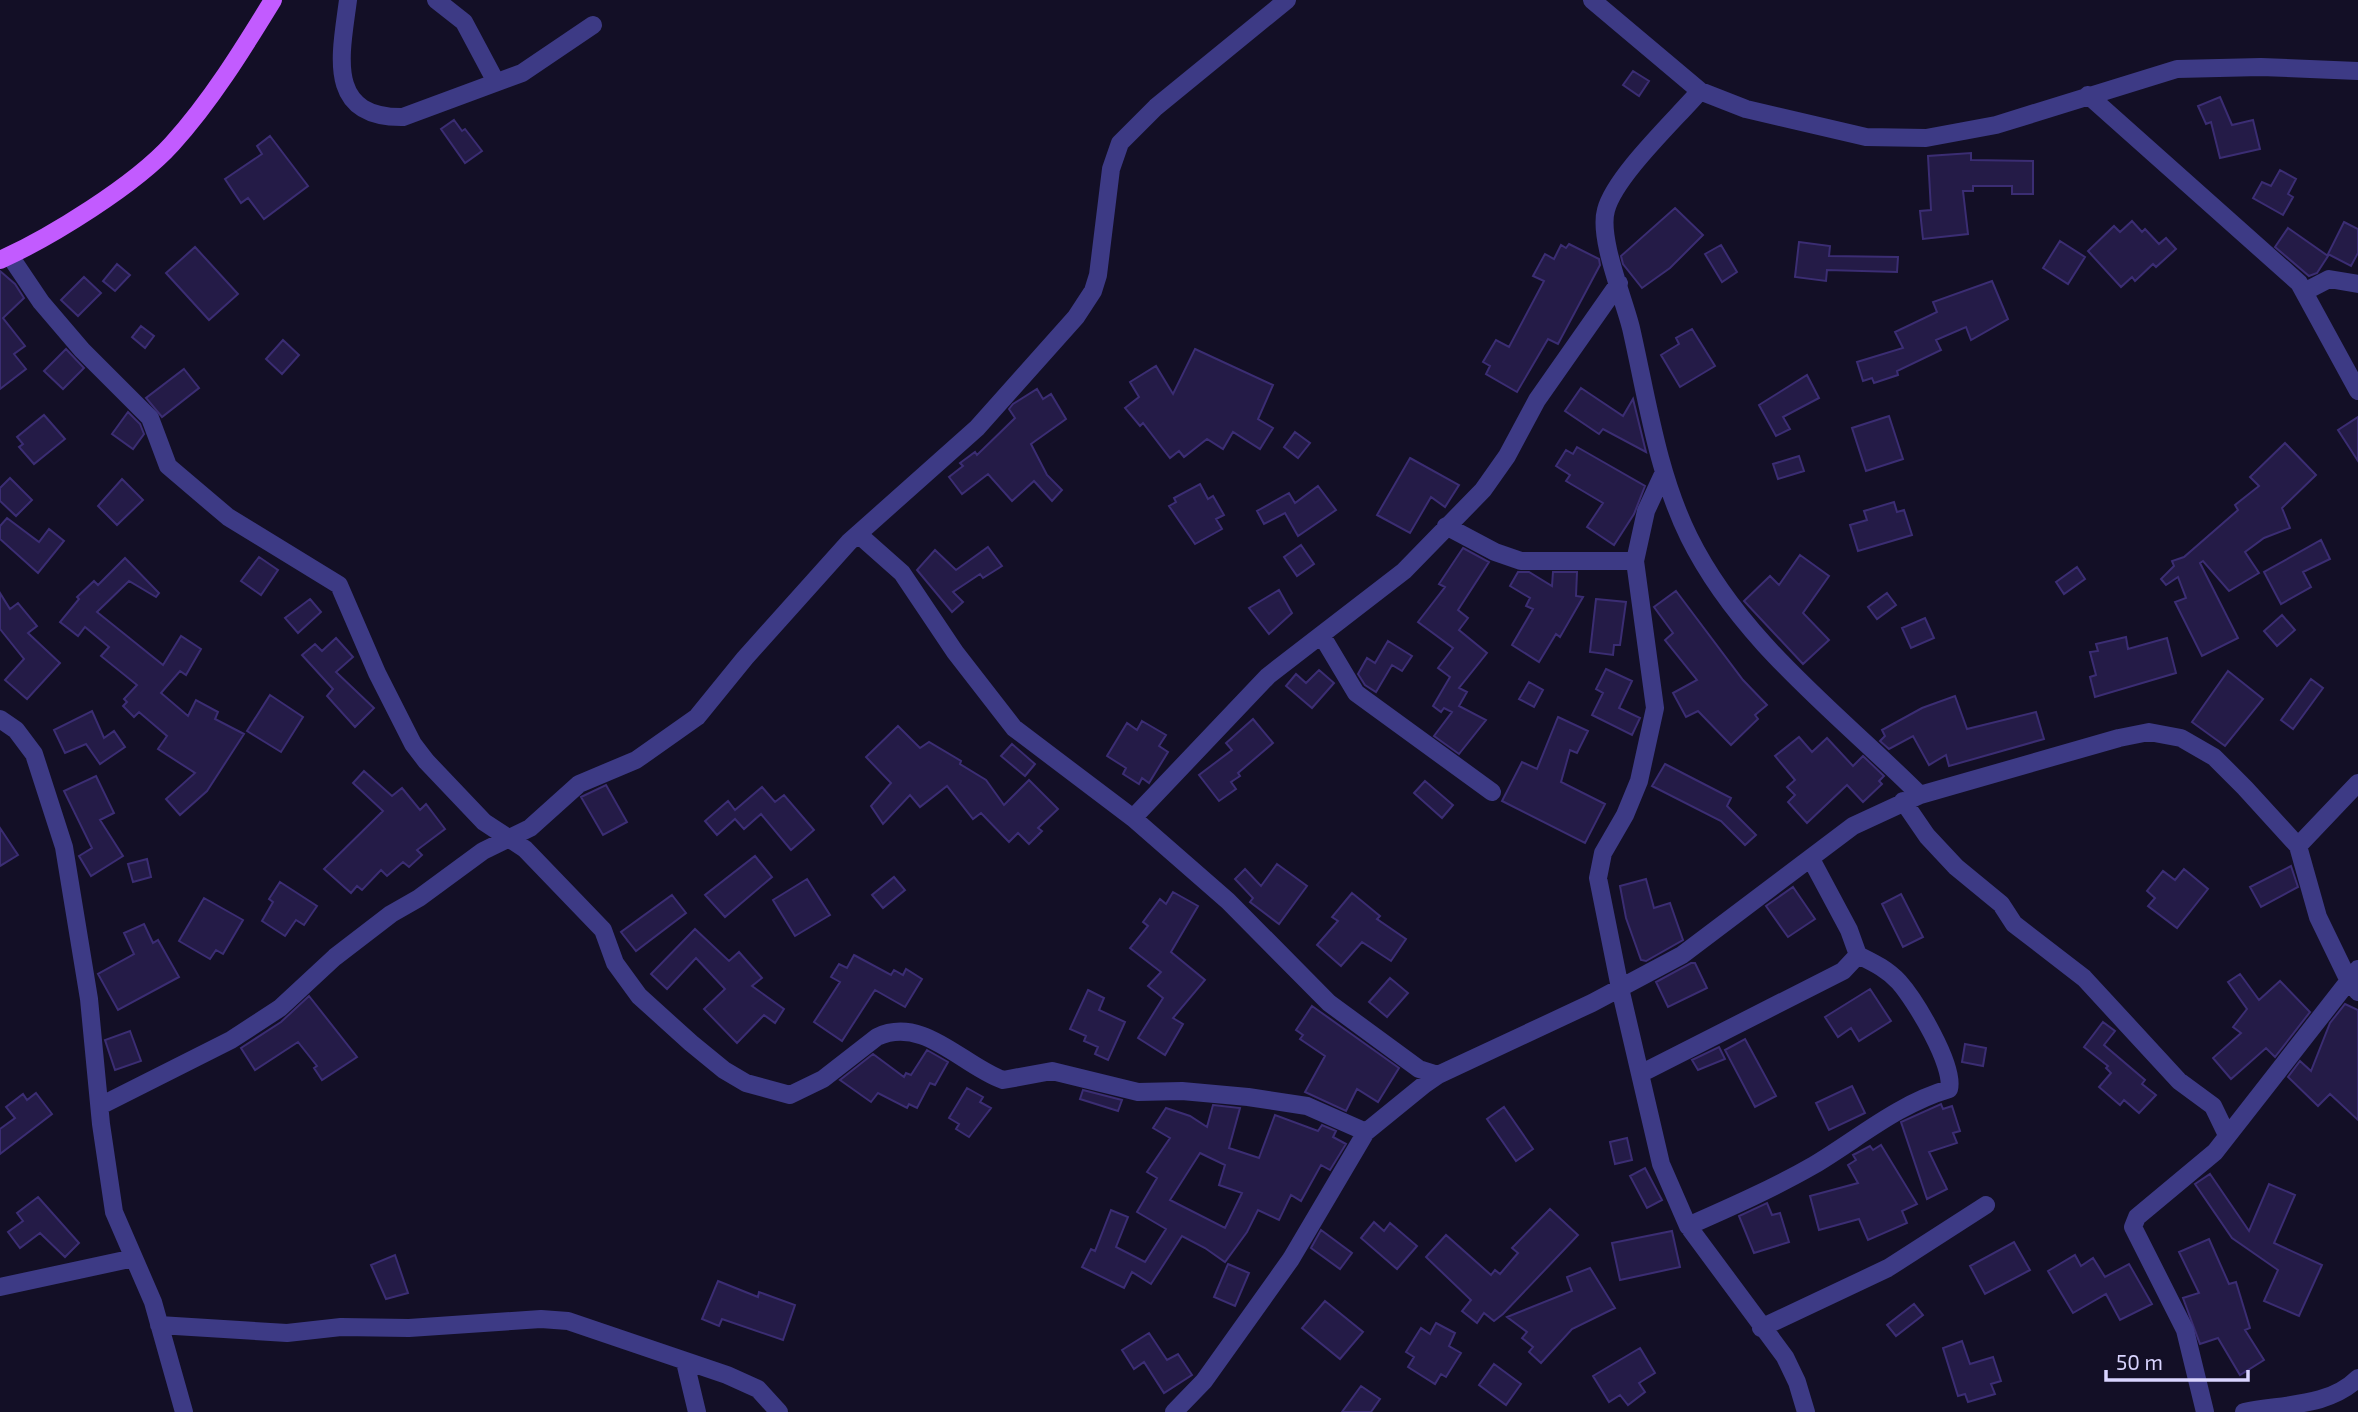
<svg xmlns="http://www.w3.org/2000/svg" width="2358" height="1412" font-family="'Exo 2',sans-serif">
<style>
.building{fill:#241b47;stroke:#3b2d73;stroke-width:2;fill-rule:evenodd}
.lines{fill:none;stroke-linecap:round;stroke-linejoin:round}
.minor{stroke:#3d3a85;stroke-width:18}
.major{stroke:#c25bff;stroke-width:18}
</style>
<rect width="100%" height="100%" fill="#130f26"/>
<path class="building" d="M1633 71 1649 81 1639 96 1623 85Z
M2220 97 2232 125 2253 120 2260 149 2220 158 2211 122 2206 124 2198 106Z
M454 120 462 131 465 129 482 151 465 163 441 129Z
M270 136 308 186 264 219 248 198 241 203 225 179 262 154 257 146Z
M1971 153V160L2033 161V194H2012V186H1973V191H1963L1968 234 1923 239 1920 211 1931 210 1928 156Z
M2280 170 2296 179 2288 194 2293 197 2283 215 2253 198 2262 182 2271 186Z
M1675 208 1703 235 1670 268 1642 288 1623 264 1621 256Z
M2132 221 2142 232 2145 229 2159 244 2166 238 2176 249 2156 267 2153 264 2135 281 2132 277 2121 287 2088 251 2114 226 2120 232Z
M2344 222 2358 229V253L2351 266 2328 254Z
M2288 228 2328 256 2317 273 2309 276 2275 247Z
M2060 241 2085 257 2068 284 2043 268Z
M1799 242 1830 246 1829 256 1898 257 1897 272 1827 270 1826 281 1795 277Z
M1569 244 1599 259 1600 265 1558 344 1548 339 1517 392 1486 374 1490 366 1483 362 1496 340 1509 347 1544 281 1533 276 1545 254 1554 259 1561 245 1566 248Z
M1721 245 1737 272 1722 282 1705 254Z
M195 247 238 294 209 320 166 273Z
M117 264 130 275 115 291 103 281Z
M0 271 15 284 24 298 3 318 25 346 14 354 26 369 0 389Z
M84 277 101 293 78 316 61 300Z
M1992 281 2008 319 1971 340 1966 327 1936 340 1941 350 1897 371 1898 375 1874 383 1872 378 1863 381 1857 362 1903 348 1895 332 1937 312 1933 302Z
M141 326 154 336 145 348 132 337Z
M1692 329 1715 366 1680 387 1661 355 1679 344 1676 338Z
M283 340 299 355 282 374 266 359Z
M66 349 84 368 63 389 44 371Z
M1195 349 1273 385 1258 419 1273 428 1260 449 1233 432 1223 449 1207 439 1184 457 1179 451 1170 458 1143 423 1140 426 1125 408 1139 397 1130 382 1156 366 1173 394Z
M184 369 199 388 162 417 146 398Z
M1807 375 1819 398 1783 417 1790 429 1776 436 1759 405Z
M1581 388 1623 416 1633 399 1646 452 1603 429 1599 434 1565 411Z
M1037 389 1043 399 1051 394 1066 419 1031 444 1047 475 1062 490 1052 501 1034 481 1012 501 988 474 962 494 949 477 963 466 960 463 975 452 977 455 1015 418 1009 409 1013 404Z
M128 412 140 424 144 434 133 449 112 434Z
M44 415 65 439 34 464 19 447 23 444 17 437Z
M1889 416 1903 459 1866 471 1852 428Z
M2358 417V461L2338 430Z
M1295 432 1310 443 1298 458 1284 447Z
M2285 443 2316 475 2282 508 2290 528 2264 538 2245 552 2259 573 2229 591 2203 561 2200 563 2238 638 2202 656 2175 602 2186 598 2178 577 2166 585 2161 579 2174 566 2172 561 2184 557 2238 510 2235 505 2259 486 2250 477Z
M1577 447 1645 486 1634 514 1614 545 1587 527 1603 503 1566 481 1570 475 1556 466 1566 450 1573 454Z
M1799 456 1804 471 1778 479 1773 464Z
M1410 458 1459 485 1445 507 1431 497 1410 533 1377 515Z
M10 478 32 500 16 516 0 501V488Z
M122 479 143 500 117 525 98 506Z
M1200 484 1208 499 1213 496 1224 515 1216 519 1222 529 1195 544 1169 506 1176 502 1174 498Z
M1318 486 1336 510 1298 536 1285 513 1264 524 1257 511 1289 493 1295 503Z
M1894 502 1897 512 1904 510 1912 535 1858 551 1850 525 1867 520 1864 511Z
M7 518 39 542 49 529 64 541 38 573 0 539V526Z
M2321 540 2330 559 2303 572 2311 587 2281 604 2264 572Z
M1301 545 1314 564 1297 576 1284 557Z
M988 547 1002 566 983 578 980 574 953 592 963 602 952 612 917 570 935 550 956 570Z
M1463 548 1489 562 1458 610 1468 618 1459 630 1487 653 1459 688 1467 692 1459 706 1486 720 1459 754 1434 736 1452 712 1444 708 1441 712 1433 706 1450 677 1438 668 1453 648 1418 622 1445 587 1439 584Z
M1800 555 1829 576 1803 613 1829 640 1803 664 1744 601 1770 576 1779 585Z
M259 557 278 570 261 595 241 581Z
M125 558 159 593 156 597 129 581 97 612 163 665 181 636 201 649 186 675 180 671 161 693 188 716 196 700 218 712 215 719 244 734 207 791 180 815 166 799 195 773 158 749 167 736 139 712 134 717 123 706 127 702 124 699 137 685 101 656 109 647 85 627 78 636 60 622 79 599 77 597 94 581 98 585Z
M2077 567 2085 579 2064 594 2056 582Z
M1518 572H1529L1552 586 1553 572H1577L1576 596 1583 597 1560 637 1556 634 1539 662 1512 645 1533 609 1526 606 1530 598 1510 586Z
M1279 590 1292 613 1269 634 1249 608Z
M1676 591 1743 680 1767 705 1755 715 1758 719 1731 745 1698 711 1686 717 1673 693 1697 680 1665 640 1673 633 1654 607Z
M0 593 10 609 18 603 37 626 28 633 60 663 27 699 5 680 24 659 0 629Z
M1887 593 1896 605 1877 619 1868 607Z
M310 599 321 612 298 633 285 618Z
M1596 599 1626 602 1620 645H1614L1613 655 1590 652Z
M2282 615 2295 630 2277 646 2264 631Z
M1925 618 1934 638 1911 648 1902 628Z
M2126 637 2128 649 2167 638 2176 673 2095 697 2090 677 2096 675 2090 652 2098 651 2096 644Z
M336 638 353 657 336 672 374 708 355 727 327 696 333 689 302 655 315 644 322 651Z
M1388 641 1412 656 1402 671 1392 665 1376 692 1365 685 1358 674 1367 658 1375 663Z
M1606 669 1632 681 1619 708 1640 718 1632 735 1592 715 1603 693 1596 689Z
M1319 670 1334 683 1312 708 1286 686 1296 674 1306 683Z
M2228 671 2263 699 2225 746 2192 722Z
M2311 679 2323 688 2293 729 2281 720Z
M1529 682 1543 690 1534 707 1519 699Z
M270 695 303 717 281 752 247 731Z
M1955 696 1967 729 2036 712 2044 739 1949 766 1946 755 1929 765 1913 736 1889 749 1880 741 1885 736 1882 730 1922 708Z
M92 711 104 738 114 731 125 747 100 764 86 744 65 753 54 730Z
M1558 717 1588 731 1577 753 1570 750 1561 782 1605 804 1585 843 1502 801 1522 762 1537 769Z
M1253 719 1273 743 1238 773 1240 776 1231 782 1236 789 1219 801 1199 775 1232 750 1226 743Z
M1142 721 1166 735 1159 746 1168 752 1149 783 1142 778 1139 784 1123 774 1126 768 1107 756 1127 723 1137 730Z
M898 726 920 748 929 742 961 761 960 764 986 780 1004 805 1029 780 1058 809 1038 828 1042 831 1029 844 1018 833 1009 842 981 813 973 819 947 786 920 807 910 795 883 824 871 806 891 783 866 757Z
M1799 737 1812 752 1827 738 1853 766 1863 756 1884 776 1879 781 1882 784 1863 802 1847 785 1807 823 1788 802 1795 795 1787 787 1795 780 1775 756Z
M1012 744 1035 764 1025 776 1001 756Z
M1665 764 1731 798 1727 806 1756 835 1745 845 1721 821 1652 786Z
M364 771 392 796 402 788 420 810 426 804 445 829 417 850 422 855 409 867 403 862 387 876 381 870 362 890 357 886 351 893 324 869 383 811 353 783Z
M96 776 114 813 100 820 123 856 91 876 79 856 92 848 64 791Z
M1425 781 1453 805 1442 818 1414 793Z
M606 785 627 822 603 835 581 797Z
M762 787 775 802 784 795 814 830 791 850 761 814 744 829 735 819 717 835 705 821 728 801 735 810Z
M0 828 18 855 0 866Z
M755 856 772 877 725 917 705 895Z
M147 859 151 877 133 882 128 864Z
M1277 864 1307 886 1279 924 1250 902 1253 898 1235 879 1245 869 1261 886Z
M2291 866 2298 887 2261 907 2250 887Z
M2184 869 2208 889 2177 928 2148 906 2155 898 2147 891 2163 871 2175 880Z
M894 877 905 890 883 908 872 895Z
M807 879 830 915 795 936 773 900Z
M1646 879 1654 908 1670 903 1683 940 1646 961 1641 960 1626 918 1620 886Z
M280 882 317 906 304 925 296 920 285 936 262 921 273 902 269 899Z
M1793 887 1815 919 1788 937 1766 906Z
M1173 892 1198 906 1171 952 1205 980 1173 1018 1183 1024 1165 1055 1138 1038 1163 998 1148 986 1161 972 1130 948 1148 926 1143 922 1160 899 1166 904Z
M1352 893 1380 916 1377 919 1406 939 1391 961 1362 942 1341 966 1317 945 1338 921 1332 917Z
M1901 894 1923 937 1903 947 1882 904Z
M672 895 686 913 636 951 621 932Z
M204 898 243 920 223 954 216 950 210 959 179 941Z
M144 924 153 943 158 940 179 977 118 1010 98 974 134 954 124 933Z
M695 929 729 961 739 952 762 978 752 986 784 1009 775 1023 764 1015 737 1043 704 1009 725 989 696 958 667 989 651 974Z
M854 955 891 975 894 970 903 975 906 969 922 979 905 1007 875 990 842 1041 814 1022 840 982 831 977 839 964 847 968Z
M1691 963H1695L1707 988 1668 1007 1656 982Z
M2240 974 2259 1000 2280 981 2310 1012 2275 1057 2266 1048 2231 1079 2213 1058 2241 1033 2233 1027 2247 1009 2228 982Z
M1390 978 1408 993 1387 1017 1369 1002Z
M1870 989 1891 1021 1859 1041 1851 1028 1838 1037 1825 1017Z
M1088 990 1104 998 1099 1010 1125 1022 1108 1060 1095 1054 1098 1047 1084 1041 1086 1036 1070 1029Z
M309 996 357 1057 322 1080 314 1068 317 1066 298 1042 255 1070 241 1048 281 1022Z
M2345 1004 2358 1010V1120L2330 1094 2318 1106 2288 1077 2300 1061 2311 1071 2330 1023Z
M1312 1006 1399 1068 1378 1102 1357 1089 1346 1111 1305 1092 1325 1056 1300 1039 1303 1035 1296 1030Z
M2103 1022 2115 1031 2104 1045 2145 1080 2142 1084 2156 1095 2139 1113 2124 1100 2120 1105 2099 1087 2111 1073 2106 1068 2108 1066 2084 1047Z
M130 1031 141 1061 115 1070 105 1040Z
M1745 1039 1776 1096 1755 1107 1725 1050Z
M1965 1044 1986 1048 1983 1066 1962 1062Z
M1719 1047 1725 1059 1698 1070 1692 1060Z
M927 1050 948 1062 935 1085 930 1083 917 1108 909 1104 907 1108 878 1093 871 1102 840 1080 873 1054 904 1077 906 1073 911 1075Z
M1852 1086 1865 1113 1829 1130 1816 1103Z
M967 1088 983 1097 980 1102 991 1108 969 1137 956 1129 959 1124 949 1118Z
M1083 1090 1122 1100 1118 1111 1080 1099Z
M36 1093 52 1114 0 1154V1129L15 1118 6 1107 23 1094 27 1100Z
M1941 1104 1943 1109 1952 1106 1960 1131 1953 1133 1957 1143 1929 1152 1947 1189 1927 1199 1901 1122Z
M1213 1105 1240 1108 1229 1148 1259 1158 1275 1115 1318 1131 1322 1125 1336 1131 1333 1137 1346 1144 1330 1170 1321 1165 1301 1201 1291 1195 1279 1220 1258 1210 1247 1232 1225 1262 1205 1248 1182 1236 1151 1284 1132 1272 1124 1288 1082 1267 1091 1249 1095 1251 1111 1210 1128 1217 1116 1247 1145 1262 1166 1229 1137 1212 1157 1178 1147 1172 1170 1138 1153 1128 1166 1108 1190 1116 1207 1127ZM1200 1153 1225 1165 1219 1185 1242 1193 1225 1228 1170 1200Z
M1504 1107 1533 1149 1516 1161 1487 1119Z
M1627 1138 1632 1160 1615 1164 1610 1142Z
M1881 1145 1917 1204 1902 1211 1907 1223 1868 1240 1859 1219 1819 1230 1810 1196 1858 1183 1848 1165 1856 1160 1853 1155 1870 1146 1873 1150Z
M1645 1168 1662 1200 1647 1208 1630 1176Z
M2210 1174 2249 1231 2269 1184 2295 1195 2274 1243 2322 1265 2299 1316 2264 1301 2278 1270 2232 1238 2195 1184Z
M38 1197 79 1243 65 1257 40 1233 20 1248 8 1232 23 1221 17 1213Z
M1767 1203 1772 1215 1780 1213 1789 1242 1754 1253 1739 1216Z
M1550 1209 1578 1235 1503 1314 1494 1321 1484 1313 1477 1323 1462 1311 1471 1300 1426 1257 1446 1235 1491 1275 1495 1270 1500 1274 1518 1253 1512 1248Z
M1374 1222 1384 1231 1390 1223 1417 1246 1397 1269 1361 1238Z
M1321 1230 1352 1253 1340 1269 1311 1248Z
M1672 1231 1680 1267 1620 1280 1612 1243Z
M2209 1239 2229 1284 2236 1282 2250 1328 2245 1330 2264 1360 2240 1375 2218 1338 2200 1344 2183 1298 2199 1293 2179 1252Z
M2014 1242 2030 1270 1985 1294 1970 1266Z
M395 1255 408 1293 386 1299 371 1265Z
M2075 1255 2081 1266 2093 1258 2105 1277 2129 1264 2152 1304 2120 1320 2106 1294 2073 1313 2048 1271Z
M1228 1264 1249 1273 1235 1306 1214 1297Z
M1590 1268 1615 1308 1572 1329 1541 1363 1529 1352 1533 1347 1522 1338 1527 1332 1507 1317 1572 1291 1567 1277Z
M718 1281 758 1297 759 1292 795 1305 783 1340 722 1319 719 1326 702 1319Z
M1325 1301 1363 1332 1340 1359 1302 1328Z
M1914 1304 1923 1315 1896 1336 1887 1325Z
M1436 1323 1455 1333 1449 1346 1461 1353 1446 1377 1441 1374 1435 1384 1408 1367 1414 1357 1406 1352 1421 1328 1430 1334Z
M1149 1333 1167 1360 1178 1354 1192 1375 1164 1393 1144 1362 1134 1369 1122 1350Z
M1962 1341 1970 1364 1993 1357 2001 1381 1991 1384 1995 1394 1968 1402 1965 1394 1958 1396 1943 1348Z
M1640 1348 1655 1373 1639 1383 1645 1392 1628 1405 1620 1395 1609 1402 1593 1376Z
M1494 1364 1521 1384 1506 1405 1479 1385Z
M1361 1386 1380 1399 1371 1412H1342Z"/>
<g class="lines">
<path class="minor" d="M348 0C341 54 325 118 403 117L522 73 593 25
M436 0 464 22 496 82
M1592 0 1700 91 1746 109 1866 137 1926 138 1996 125 2177 69 2261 67 2358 71
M1700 91C1675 120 1615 176 1606 210 1598 238 1624 299 1631 328 1647 398 1657 472 1689 537 1741 642 1839 714 1920 795
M2088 95 2299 283 2358 391
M10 256 41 302 82 350 150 418 168 466 228 517 339 585 377 673 413 744 426 761 484 822 525 849 603 930 615 963 639 996 691 1043 724 1070 746 1083 790 1095 823 1079 877 1037C923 1015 963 1066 1003 1080L1052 1071 1138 1092 1182 1091 1248 1097 1307 1106 1366 1132
M2304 292 2329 279 2358 284
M1664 472 1646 511 1635 561 1655 708 1639 781 1625 815 1603 853 1598 878 1620 988 1661 1164 1688 1226 1785 1357 1797 1382 1806 1412
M1446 526 1495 552 1521 561H1635
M858 534 902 573 955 652 1014 728 1133 818 1228 901 1329 1003 1419 1069 1438 1075
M1322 636 1356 693 1492 792
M0 719 16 730 34 754 64 847 89 999 101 1124 114 1212 153 1302 184 1412
M1903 801 1927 836 1956 867 2001 904 2014 924 2084 978 2179 1081 2213 1106 2227 1135
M1133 818 1268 676 1404 571 1483 490 1507 456 1537 400 1619 283
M2298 846 2358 783
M1640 1074 1843 971 1858 955 1849 930 1811 859
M100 1106 231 1040 280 1008 335 957 391 914 419 898 483 851 530 828 579 784 636 760 697 717 745 658 849 542 977 428 1076 317 1093 291 1098 275 1111 169 1120 143 1156 107 1287 0
M1688 1226C1731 1207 1774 1188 1814 1165 1859 1138 1898 1104 1949 1089 1955 1066 1915 1000 1899 982 1887 969 1874 963 1858 955
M0 1287 134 1258
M159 1325 287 1333 341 1327 409 1328 541 1319 568 1321 727 1375 758 1389 779 1412
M1761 1328 1888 1268 1986 1205
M685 1362 697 1412
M1174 1412 1204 1381 1291 1259 1366 1132 1425 1084 1438 1075 1592 1003 1682 955 1853 826 1920 795 2119 738 2149 732 2181 738 2214 757 2245 788 2298 846 2318 917 2348 979 2358 992
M2205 1412 2185 1330 2133 1227 2137 1217 2215 1152 2358 969
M2244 1412C2283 1404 2329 1407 2358 1378"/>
<path class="major" d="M0 260C51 237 135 185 172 144 211 101 243 49 273 0"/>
</g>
<path d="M2106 1370v10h142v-10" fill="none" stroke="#d9d4ff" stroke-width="3.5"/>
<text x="2116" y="1370" font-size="21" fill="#d9d4ff" stroke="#130f26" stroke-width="5" paint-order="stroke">50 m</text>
</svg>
